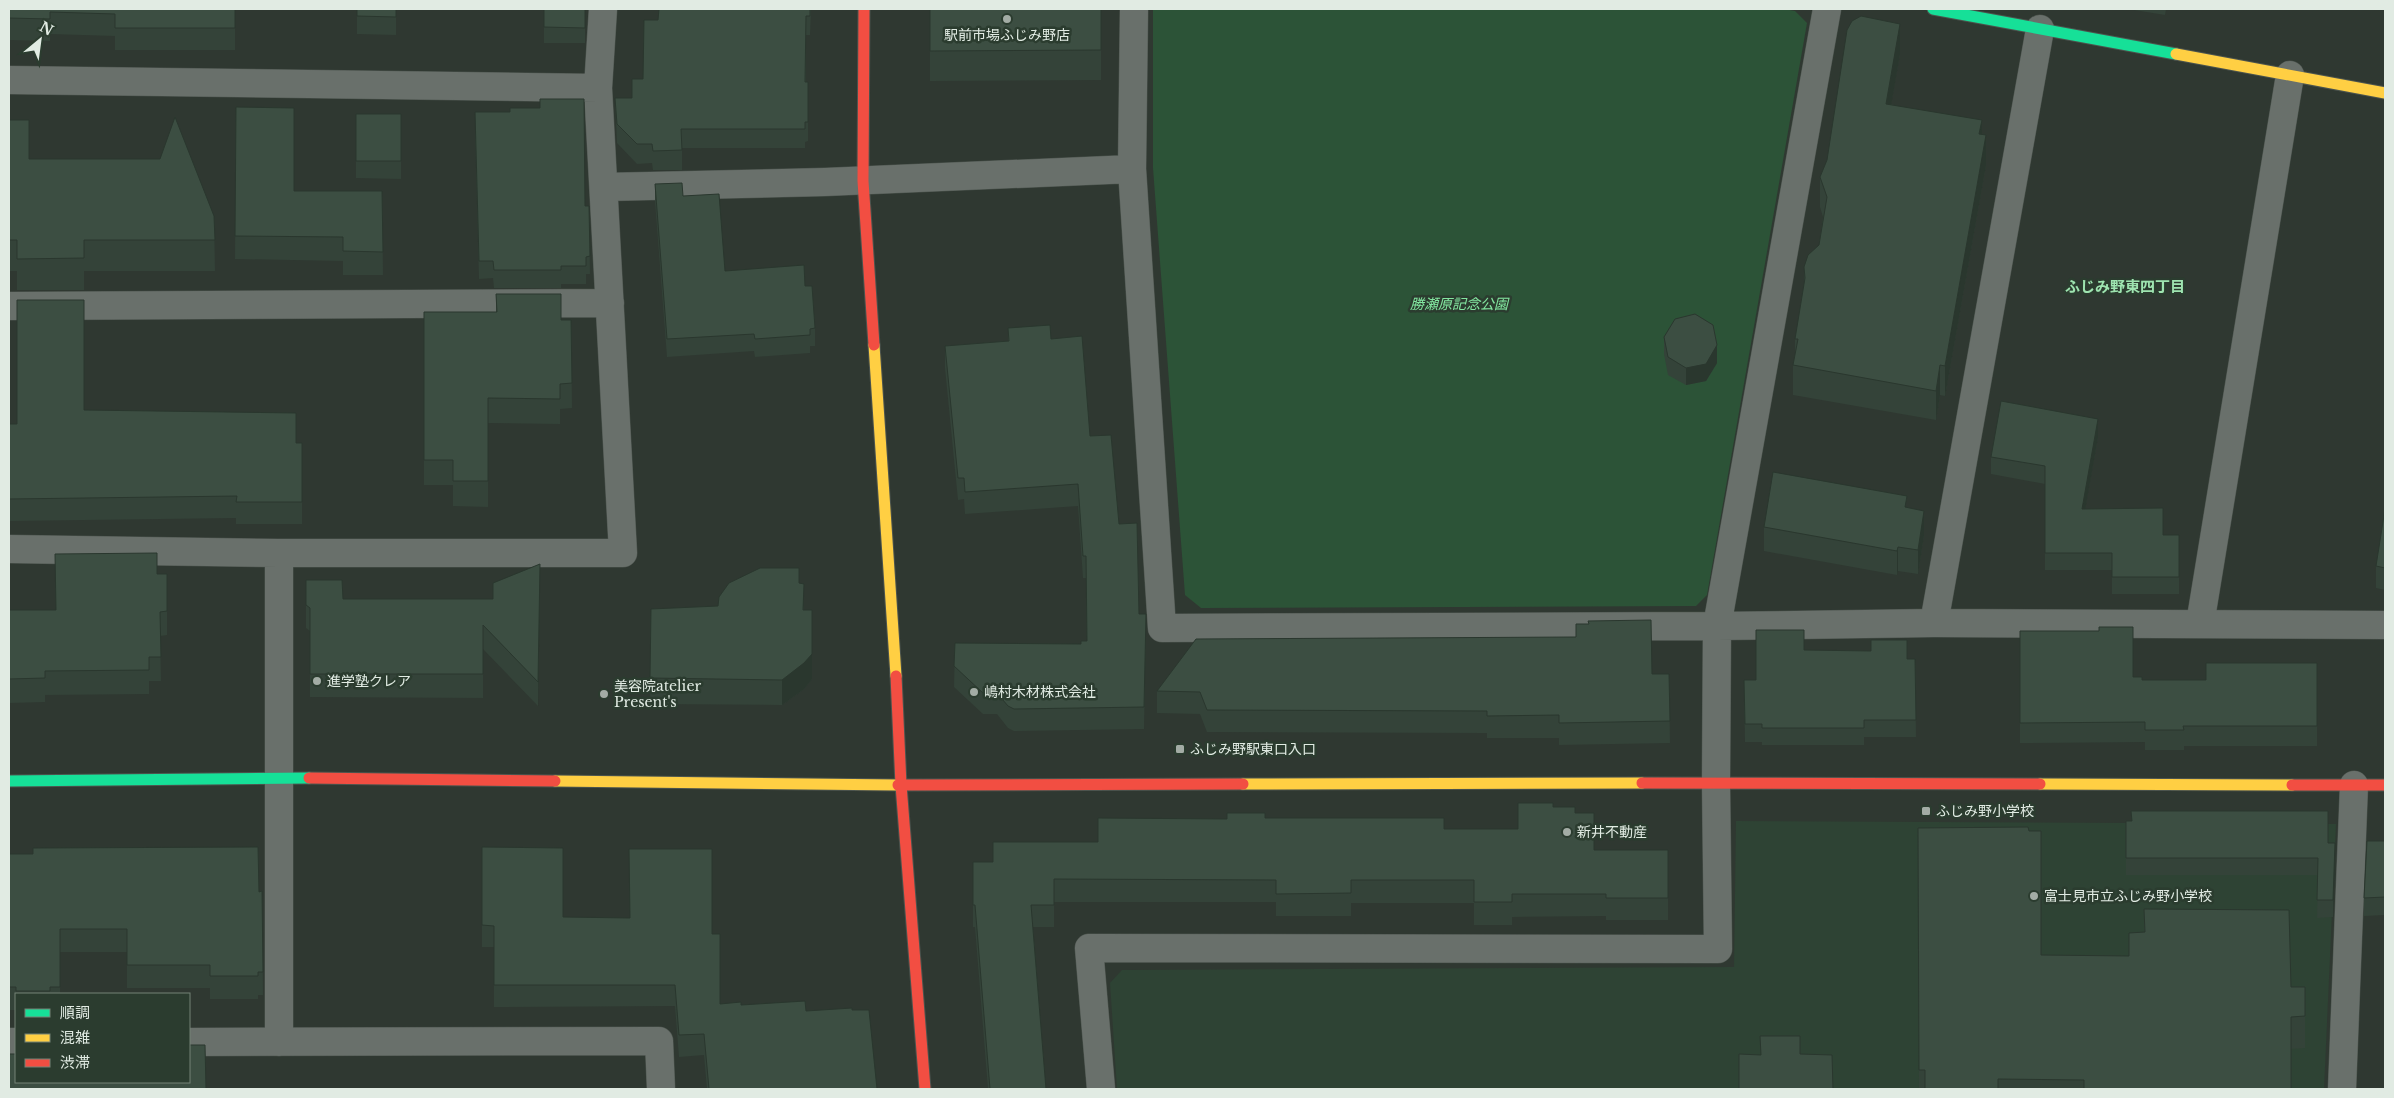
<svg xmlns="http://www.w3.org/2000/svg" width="2394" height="1098" font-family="'Libre Baskerville','Noto Sans JP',serif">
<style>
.built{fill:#2e4334}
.green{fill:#2c5337}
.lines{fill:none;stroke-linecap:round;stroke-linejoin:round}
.street-casing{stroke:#4c544e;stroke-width:29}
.fast-casing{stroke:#4c544e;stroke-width:13}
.slow-casing{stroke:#4c544e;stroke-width:13}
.jam-casing{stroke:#4c544e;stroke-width:13}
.street{stroke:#69706b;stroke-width:28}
.fast{stroke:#16e098;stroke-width:11}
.slow{stroke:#ffcf43;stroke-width:11}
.jam{stroke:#f24e42;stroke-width:11}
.wall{fill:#344339}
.shaded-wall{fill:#2a372e}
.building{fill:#3c4e42;stroke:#2a372e}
.poi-dot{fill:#a3aca5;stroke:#2b3c2f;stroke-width:2}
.labels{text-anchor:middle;stroke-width:5;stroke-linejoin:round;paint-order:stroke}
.poi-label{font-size:14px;fill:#e1ebe3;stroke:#2b3c2f;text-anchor:start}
.park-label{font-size:14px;font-style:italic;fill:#83e7a0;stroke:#2b3c2f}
.neighbourhood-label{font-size:15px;font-weight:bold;fill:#9ee4b0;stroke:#2b3c2f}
</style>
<rect width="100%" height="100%" fill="#2f3831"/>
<path class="built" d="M1736 821 2336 824 2324 1089H1117L1110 983 1122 970 1734 967Z"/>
<path class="green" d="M1153 9H1784L1795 11 1807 23 1707 595 1696 606 1201 608 1185 595 1153 168Z"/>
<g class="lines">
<defs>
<path id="street" d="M1134 9 1132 169 1162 628 1717 626 1934 623 2385 625
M9 80 598 88
M604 187 825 182 1132 169
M9 306 610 303
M9 549 279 553H623L598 88 603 9
M279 553V1042
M1934 623 2040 29
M2200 624 2290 75
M9 1042H16
M189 1042 659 1041 661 1089
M1101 1089 1089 948 1718 949 1716 783 1717 626 1827 9
M2342 1089 2354 785"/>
<path id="fast" d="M1933 9 2176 54
M9 781 309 778"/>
<path id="slow" d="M2176 54 2385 93
M874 345 896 676
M555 781 898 785
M1243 784 1642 783
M2040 784 2292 785"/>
<path id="jam" d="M864 9 863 181 874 345
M896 676 901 785 925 1089
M309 778 555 781
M1642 783 2040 784
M898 785 1243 784
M2292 785H2385"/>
</defs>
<use href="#street" class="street-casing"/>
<use href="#fast" class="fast-casing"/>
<use href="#slow" class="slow-casing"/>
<use href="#jam" class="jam-casing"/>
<use href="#street" class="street"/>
<use href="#fast" class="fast"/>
<use href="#slow" class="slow"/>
<use href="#jam" class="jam"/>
</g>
<path class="wall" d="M9 9H235V50H115V36L50 34V41L9 40Z
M357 9H396V35L357 34Z
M544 9H585V43H544Z
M811 9 810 35H806V82H808V141L805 142V148H682V170H653L652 163 637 164 617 143 615 98H632L643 79 658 20Z
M930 9H1101V80L930 81Z
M2128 9H2166L2165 15Z
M1900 54 1891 104 1982 134 1986 165 1945 396 1940 395 1936 420 1793 395V365L1795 356V339L1804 286V267L1819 245 1823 217 1820 207V177Z
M236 107 294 191H382L383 275H343V261L235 259Z
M356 114H401V179L356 178Z
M9 120 29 159 214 216 215 271H84V290H17V271H9Z
M475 130 585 206H589L590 274H586V284H561V288H494L493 278 479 279Z
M655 184 683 196 725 271 805 286 815 328V346H810V353L755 357 754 351 667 357 655 201Z
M496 294 561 320H571L572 408 560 409V424L488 423V507L453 506V485H424V312H496Z
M1008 328 1051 339 1090 436 1119 524 1139 614H1146L1144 729 1014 731 1008 728 997 714H983L954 687 955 643 1081 644 1087 641 1086 578H1083L1078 506 965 514 964 499 958 500 945 368V346L1008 341Z
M1664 337 1717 363 1706 381 1686 385 1668 375 1664 354Z
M84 410 296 443H302V524H236V518L9 521V424H17Z
M2098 437 2085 509 2163 535H2179V594H2112V570H2045V484L1991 474V457Z
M1907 508 1924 535 1918 574 1898 571 1897 575 1764 551V527Z
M2385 509V590L2376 588V566Z
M157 574H167V635L160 636 161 681H149V694L45 695V702L9 703V610H56Z
M306 580 343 599H493L540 588 538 706 483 649V698L310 697V631L306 628Z
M799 583 804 610 812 679 804 689 782 705 650 704 651 609 718 606Z
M2020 631 2133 677 2142 680H2206L2317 663V746H2184V750H2145V742L2020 743Z
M1804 650 1907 659H1915L1916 737H1864V745H1762V742H1745L1744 680H1756Z
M1652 674H1669L1670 743 1559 745V738H1487V733L1207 732 1200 714 1157 713V691Z
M1553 807 1575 813 1594 850H1668V920H1606V916L1512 917V925H1474V903H1351V916H1276V902H1054V927H1033L1046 1089H988L975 927H973V862H993L1227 819 1265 818 1444 829H1518Z
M2126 821 2328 843 2335 860 2333 917 2317 918 2318 875H2126Z
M1918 828 2041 955 2129 956 2144 932V909L2291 987 2305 1016V1048L2291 1049V1089H1919Z
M2385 841V915L2364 916V898Z
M482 847 563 917 712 934 720 1004 806 1011 852 1010 877 1089H707L704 1055 679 1057 675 1006 494 1007V947H482Z
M9 854 259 892 262 891 263 995H258V999H210V988H127V952H60V994H16V1010H9Z"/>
<path class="shaded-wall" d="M1900 24V54L1886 134V104Z
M1982 120V149L1979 134Z
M1986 135V165L1945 396V366Z
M1717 345V363L1706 381 1686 385V368Z
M1940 365V395L1936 420V391Z
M2098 419V437L2082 527V509Z
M1924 511V535L1918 574V550Z
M1898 547V571L1897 575V551Z
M540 564V588L538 706V682Z
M812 610V679L804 689 782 705V680Z
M2335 843V860L2333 917V900Z"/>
<path class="building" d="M9 9H235V28H115V14L50 12V19L9 18Z
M357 9H396V17L357 16Z
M544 9H585V28L544 27Z
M659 9H810V16H806L805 82H808V122H805V129H681L682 150 653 151 652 144H637L617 124 615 98H632V79H643L644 20H658Z
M930 9H1101V50L930 51Z
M1861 16 1900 24 1886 104 1982 120 1979 134 1986 135 1945 366 1940 365 1936 391 1793 365 1798 339H1795L1805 278 1804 267 1808 255 1819 245 1827 197 1820 177 1827 160 1847 30 1852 21Z
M540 99H584L585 206H589L590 256 586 257V266H561V270H494L493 261H479L475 112H510V108H540Z
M236 107 294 108V191H382L383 252 343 251V237L235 236Z
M356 114H401V161H356Z
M175 117 214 216 215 240H84V258L17 259V240H9V120H29V159H160Z
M682 183 683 196 719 194 725 271 804 265 805 286H812L815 328 810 329V335L755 339 754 334 667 339 655 184Z
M496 294H561V320H571L572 383 560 384V399L488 398V481H453V460H424V312H497Z
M17 300H84V410L296 413V443H302V502H236L237 496 9 499V424H17Z
M1695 314 1713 325 1717 345 1706 364 1686 368 1668 357 1664 337 1675 319Z
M1050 325 1051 339 1082 336 1090 436 1111 435 1119 524 1137 523 1139 614H1146L1144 707 1014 709 1008 706 997 693H983L954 666 955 643 1081 644V641H1087L1086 556H1083L1078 484 965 492 964 478H958L945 346 1009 341 1008 328Z
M2001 401 2098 419 2082 509 2163 508V535H2179V577H2112V553H2045V466L1991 457Z
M1773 472 1907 496 1905 507 1924 511 1918 550 1898 547 1897 551 1764 527Z
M2385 509V568L2376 566Z
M157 553V574H167V611L160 612 161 657H149V670L45 671V678L9 679V610H56L55 554Z
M540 564 538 682 483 625V674H310V608L306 605V580H342L343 599H493V583Z
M760 568H799V583L804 584 803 610H812V654L804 663 782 680 650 678 651 609 718 606 719 597 729 583Z
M1651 620 1652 674H1669L1670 721 1559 723V715L1487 716V711L1207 710 1200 692 1157 691 1196 639 1576 637V624H1589L1588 621Z
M2099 627H2133V677H2142V680H2206V663H2317V726H2183L2184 730H2145V722L2020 723V631H2099Z
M1756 630H1804V650L1871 651V640H1907V659H1915L1916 720H1864V728H1762V724H1745L1744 680H1756Z
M1518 803H1553V807H1575V813H1594V850H1668V898H1606V894H1512V902H1474V880H1351V893L1276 894V880L1054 879V905H1031L1046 1089H990L975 905H973V862H993V842H1098V818L1227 819V813H1265V818H1444V829H1518Z
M2131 811H2328V843H2335L2333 900H2317L2318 858H2126V821H2132Z
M2028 827 2029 831H2041V955L2129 956V933L2145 932 2144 909 2289 910 2291 987H2305V1016L2291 1017V1089H2084V1080L1998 1079V1089H1925V1070H1919L1918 828Z
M2367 841H2385V897L2364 898Z
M258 847 259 892 262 891 263 972H258V976H210V965H127V929H60V987H50V991H16V987H9V854H33V848Z
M482 847 563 848V917L630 918 629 849H712V934H720V1004L741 1002V1005L805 1001 806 1011 852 1008V1010H869L877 1089H709L704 1034 679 1035 675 985H494V926L482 925Z
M1760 1036H1800V1054L1832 1055 1833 1089H1739V1054L1761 1055Z
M189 1045H205L206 1089H9V1054H16V1082H189Z"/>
<g class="poi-dot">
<circle cx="1007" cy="19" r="5"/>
<circle cx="317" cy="681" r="5"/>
<circle cx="974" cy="692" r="5"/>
<circle cx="604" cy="694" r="5"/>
<rect x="1175" y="744" width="10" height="10" rx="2.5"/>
<rect x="1921" y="806" width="10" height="10" rx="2.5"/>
<circle cx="1567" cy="832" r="5"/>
<circle cx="2034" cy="896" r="5"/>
</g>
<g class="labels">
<g class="poi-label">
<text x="1007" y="40" text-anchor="middle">駅前市場ふじみ野店</text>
<text x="327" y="686">進学塾クレア</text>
<text x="614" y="691">美容院atelier<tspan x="614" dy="16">Present's</tspan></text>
<text x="984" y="697">嶋村木材株式会社</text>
<text x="1190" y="754">ふじみ野駅東口入口</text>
<text x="1936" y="816">ふじみ野小学校</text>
<text x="1577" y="837">新井不動産</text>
<text x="2044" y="901">富士見市立ふじみ野小学校</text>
</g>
<g class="park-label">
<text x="1459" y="309">勝瀬原記念公園</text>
</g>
<g class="neighbourhood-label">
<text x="2125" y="292">ふじみ野東四丁目</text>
</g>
</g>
<rect width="2394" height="1098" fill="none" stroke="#e1ebe3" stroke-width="20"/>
<rect x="15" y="993" width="175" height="90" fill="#2b3c2f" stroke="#748277"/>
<rect x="25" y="1009" width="25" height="8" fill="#16e098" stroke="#748277"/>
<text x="60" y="1018" font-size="15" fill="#e1ebe3">順調</text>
<rect x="25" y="1034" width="25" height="8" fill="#ffcf43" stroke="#748277"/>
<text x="60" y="1043" font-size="15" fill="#e1ebe3">混雑</text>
<rect x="25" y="1059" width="25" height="8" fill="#f24e42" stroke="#748277"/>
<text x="60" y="1068" font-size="15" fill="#e1ebe3">渋滞</text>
<g transform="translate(40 40) rotate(29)" stroke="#2b3c2f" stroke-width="4" paint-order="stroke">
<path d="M0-4L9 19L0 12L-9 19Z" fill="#e1ebe3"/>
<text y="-8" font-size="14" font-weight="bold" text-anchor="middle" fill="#e1ebe3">N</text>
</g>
</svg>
